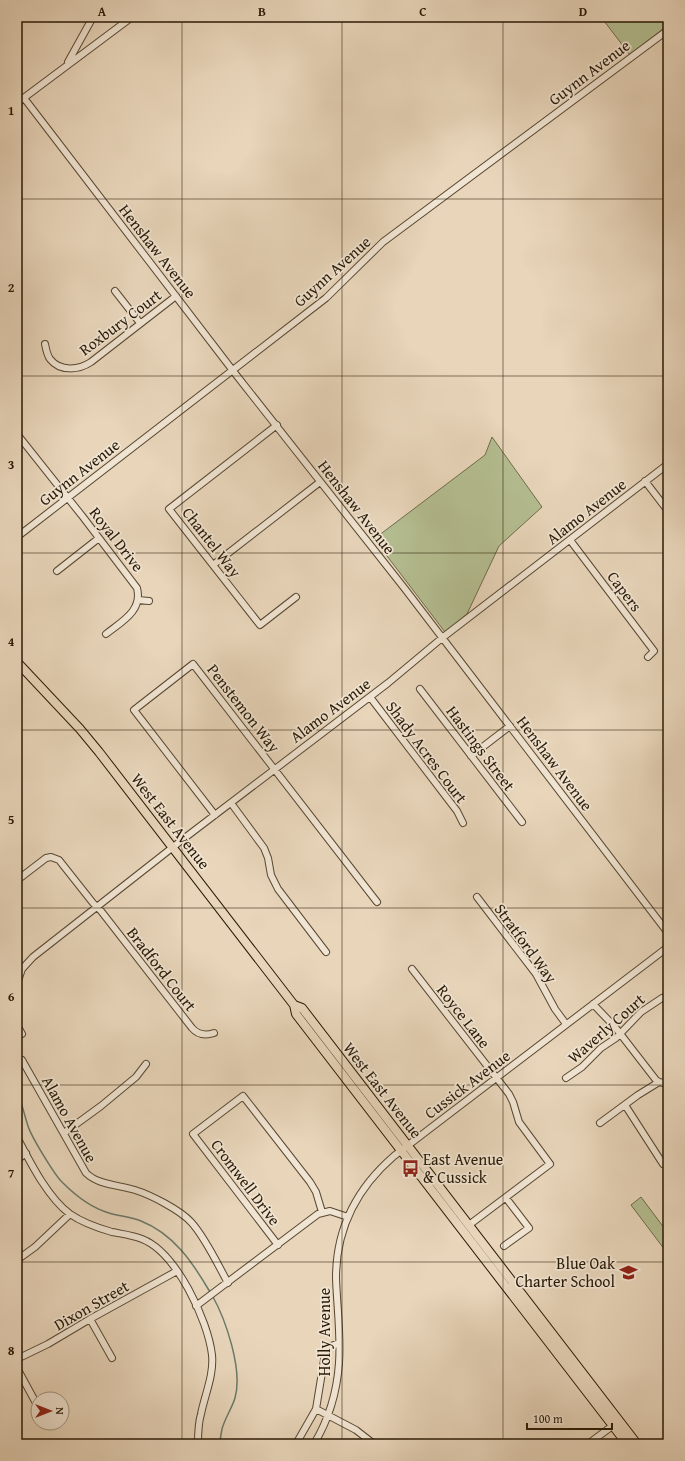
<svg xmlns="http://www.w3.org/2000/svg" width="685" height="1461" font-family="'Gentium Book Plus',serif">
<style>
.green{fill:#b4be91;stroke:#6e6c4b}
.lines{fill:none;stroke-linecap:round;stroke-linejoin:round}
.stream{stroke:#6b7969;stroke-width:1.5}
.minor-casing{stroke:#584832;stroke-width:8}
.major-casing{stroke:#281905;stroke-width:10}
.minor{stroke:#f0e4d2;stroke-width:6}
.major{stroke:#e8d5ba;stroke-width:8}
.grid{fill:none;stroke:#281905;stroke-width:1;stroke-opacity:0.55}
.labels{text-anchor:middle;stroke-width:3.5;stroke-linejoin:round;paint-order:stroke}
.street-label{font-size:16px;fill:#281905;stroke:#f0e4d2}
.poi-label{font-size:16px;fill:#281905;stroke:#f0e4d2;text-anchor:start}
.neatline{fill:none;stroke:#281905;stroke-width:1.5}
.grid-label{font-size:13px;text-anchor:middle;font-weight:bold;fill:#281905}
</style>
<rect width="100%" height="100%" fill="#e8d5ba"/>
<filter id="stains"><feTurbulence type="fractalNoise" baseFrequency=".005" numOctaves="4"/><feColorMatrix values="0 0 0 0 .2 0 0 0 0 .09 0 0 0 0 .02 0 0 0 .5 -.17"/></filter>
<radialGradient id="worn" r=".72"><stop offset=".6" stop-color="#630" stop-opacity="0"/><stop offset="1" stop-color="#630" stop-opacity=".3"/></radialGradient>
<path class="green" d="M601 17H668V25L630 55Z
M492 437 542 507 499 546 467 614 445 632 374 539 485 455Z
M641 1197 668 1233V1254L631 1205Z"/>
<g class="lines">
<path class="stream" d="M17 1091C22 1103 24 1114 28 1126 31 1136 55 1176 63 1183 76 1196 92 1208 109 1213 119 1216 131 1217 141 1221 174 1234 193 1263 210 1292
M212 1295C226 1320 243 1370 235 1398 232 1408 225 1418 222 1429 221 1434 220 1439 220 1444"/>
<defs>
<path id="minor" d="M68 62 93 17
M24 98 237 376 405 589 668 933
M17 103 132 17
M115 291 140 323
M45 344C46 349 47 355 50 359 60 372 79 370 91 362L176 296
M277 425 169 509 260 625 296 597
M17 434 83 517 137 588C143 611 121 622 106 634
M645 481 668 511
M17 537 326 298 383 242 668 30
M570 540 654 651 648 657
M213 565 320 482
M57 571 99 538
M138 600 149 601
M420 689 522 822
M370 697 444 794 457 811 463 823
M471 756 510 726
M17 799V807
M231 803 264 848 268 858 271 875 278 889 326 952
M215 815 134 710 193 664 377 902
M20 878 46 858 51 857 59 860 93 903 101 911 192 1028C198 1035 205 1036 214 1033
M477 897 536 974 555 1009 566 1024
M412 969 509 1094 513 1102 519 1122 550 1164 469 1225
M17 984 22 969 33 957 182 840 388 683 442 638 668 464
M593 1004 615 1027 656 1080 659 1082 668 1084
M17 1025 22 1034
M22 1060 86 1173C98 1185 119 1185 135 1190 151 1195 180 1210 191 1222 205 1237 218 1265 228 1283
M566 1078 582 1067 601 1048 616 1038 641 1012 662 998
M625 1105 663 1164
M600 1123 638 1095 659 1082
M64 1133 101 1106 136 1077 146 1064
M17 1137C30 1162 48 1198 70 1214 83 1223 98 1228 112 1232 122 1234 132 1235 142 1239 176 1252 208 1320 212 1355 214 1375 205 1394 201 1414 198 1424 198 1434 198 1444
M17 1160 26 1153
M278 1245 193 1134 243 1096 310 1182 316 1192 322 1212
M504 1246 529 1228 506 1198
M17 1260 35 1247 70 1214
M196 1306 318 1214 330 1211 348 1217
M90 1319 112 1358
M17 1359 48 1344 90 1319 177 1271
M17 1368 36 1403
M316 1409 356 1430 374 1444
M296 1444 316 1409 326 1348 339 1343
M314 1444C329 1419 337 1392 339 1363 341 1335 337 1307 336 1278 336 1229 357 1188 394 1156L668 947
M588 1444 615 1424"/>
<path id="major" d="M17 662 80 729 99 752 294 1005 296 1014 627 1444
M294 1005 302 1008 637 1444"/>
</defs>
<use href="#minor" class="minor-casing"/>
<use href="#major" class="major-casing"/>
<use href="#minor" class="minor"/>
<use href="#major" class="major"/>
</g>
<path class="grid" d="M182 17V1444M342 17V1444M503 17V1444M17 199H668M17 376H668M17 553H668M17 730H668M17 908H668M17 1085H668M17 1262H668"/>
<defs>
<symbol id="bus-bare" viewBox="-9 -9 18 18"><path d="M-5-6H5V4H4V6H2V4H-2V6H-4V4H-5ZM-3.5-4V0h7V-4ZM-3.5 1.2v1.5H-2V1.2ZM2 1.2v1.5H3.5V1.2Z" fill="#8f2418" stroke="#f0e4d2" stroke-width="2.5" paint-order="stroke"/></symbol>
<symbol id="school-bare" viewBox="-9 -9 18 18"><path d="M0-5L7-2L0 1L-7-2ZM-4 1L0 2.5L4 1V4Q0 6-4 4Z" fill="#8f2418" stroke="#f0e4d2" stroke-width="2.5" paint-order="stroke"/></symbol>
</defs>
<g fill-rule="evenodd">
<use href="#bus-bare" x="398" y="1156" width="25" height="25"/>
<use href="#school-bare" x="616" y="1260" width="25" height="25"/>
</g>
<g class="labels">
<g class="street-label">
<text transform="translate(589 72) rotate(-37)" y="6">Guynn Avenue</text>
<text transform="translate(158 251) rotate(52)" y="6">Henshaw Avenue</text>
<text transform="translate(332 271) rotate(-42)" y="6">Guynn Avenue</text>
<text transform="translate(120 322) rotate(-37)" y="6">Roxbury Court</text>
<text transform="translate(79 472) rotate(-38)" y="6">Guynn Avenue</text>
<text transform="translate(357 507) rotate(52)" y="6">Henshaw Avenue</text>
<text transform="translate(586 511) rotate(-38)" y="6">Alamo Avenue</text>
<text transform="translate(117 539) rotate(52)" y="6">Royal Drive</text>
<text transform="translate(212 542) rotate(52)" y="6">Chantel Way</text>
<text transform="translate(625 591) rotate(53)" y="6">Capers</text>
<text transform="translate(244 708) rotate(52)" y="6">Penstemon Way</text>
<text transform="translate(330 710) rotate(-37)" y="6">Alamo Avenue</text>
<text transform="translate(481 748) rotate(53)" y="6">Hastings Street</text>
<text transform="translate(427 752) rotate(53)" y="6">Shady Acres Court</text>
<text transform="translate(555 763) rotate(53)" y="6">Henshaw Avenue</text>
<text transform="translate(171 821) rotate(52)" y="6">West East Avenue</text>
<text transform="translate(526 943) rotate(54)" y="6">Stratford Way</text>
<text transform="translate(162 969) rotate(52)" y="6">Bradford Court</text>
<text transform="translate(464 1016) rotate(52)" y="6">Royce Lane</text>
<text transform="translate(606 1028) rotate(-41)" y="6">Waverly Court</text>
<text transform="translate(467 1084) rotate(-37)" y="6">Cussick Avenue</text>
<text transform="translate(383 1090) rotate(52)" y="6">West East Avenue</text>
<text transform="translate(70 1119) rotate(61)" y="6">Alamo Avenue</text>
<text transform="translate(246 1182) rotate(53)" y="6">Cromwell Drive</text>
<text transform="translate(91 1305) rotate(-30)" y="6">Dixon Street</text>
<text transform="translate(324 1332) rotate(-90)" y="6">Holly Avenue</text>
</g>
<g class="poi-label">
<text x="423" y="1165">East Avenue<tspan x="423" dy="18">&amp; Cussick</tspan></text>
<text x="615" y="1269" text-anchor="end">Blue Oak<tspan x="615" dy="18">Charter School</tspan></text>
</g>
</g>
<rect width="685" height="1461" fill="none" stroke="#e8d5ba" stroke-width="44"/>
<g transform="translate(50 1411) rotate(90)"><circle r="19" fill="#f0e4d2" stroke="#a09380"/>
<path d="M0-3L7 15L0 10L-7 15Z" fill="#8f2418"/>
<text y="-6" font-size="11" font-weight="bold" text-anchor="middle" fill="#281905">N</text>
</g>
<path d="M527 1423v6h85v-6" fill="none" stroke="#281905" stroke-width="2"/>
<text x="533" y="1423" font-size="12" fill="#281905" stroke="#f0e4d2" stroke-width="3" paint-order="stroke">100 m</text>
<rect x="22" y="22" width="641" height="1417" class="neatline"/>
<g class="grid-label">
<text x="102" y="16">A</text>
<text x="262" y="16">B</text>
<text x="423" y="16">C</text>
<text x="583" y="16">D</text>
<text x="11" y="115">1</text>
<text x="11" y="292">2</text>
<text x="11" y="469">3</text>
<text x="11" y="646">4</text>
<text x="11" y="824">5</text>
<text x="11" y="1001">6</text>
<text x="11" y="1178">7</text>
<text x="11" y="1355">8</text>
</g>
<rect width="100%" height="100%" filter="url(#stains)"/>
<rect width="100%" height="100%" fill="url(#worn)"/>
</svg>
